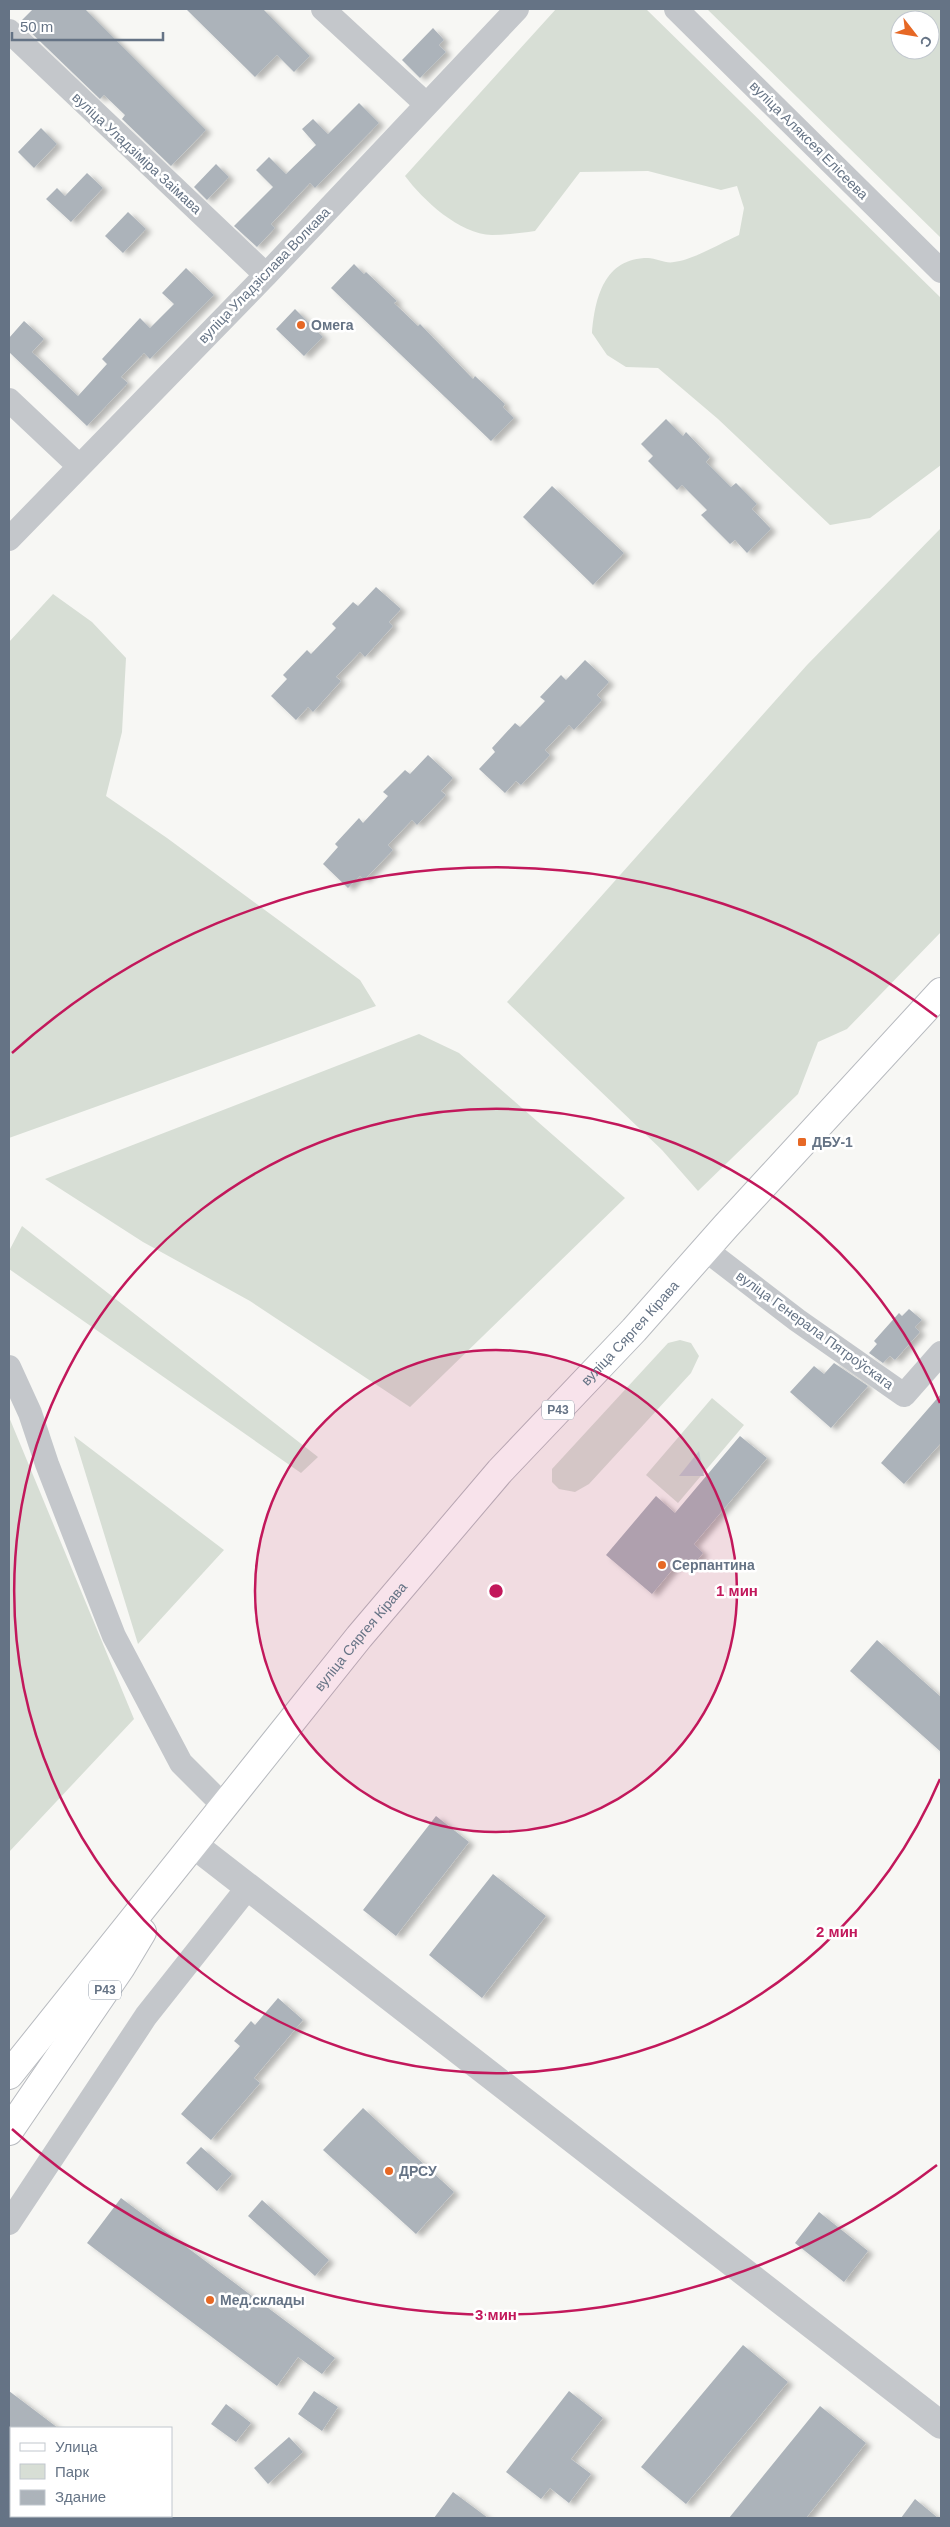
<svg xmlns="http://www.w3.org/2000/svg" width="950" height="2527" font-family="Helvetica,sans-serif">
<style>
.green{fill:#d7ded5;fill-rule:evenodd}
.water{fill:#c0c8cf}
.building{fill:#acb3ba;filter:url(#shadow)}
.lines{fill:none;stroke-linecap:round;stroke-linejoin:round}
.primary-casing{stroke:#b7babf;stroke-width:30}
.minor{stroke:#c4c7cb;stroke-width:24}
.tertiary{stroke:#c4c7cb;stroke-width:28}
.primary{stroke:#fff;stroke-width:28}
.ring{fill:none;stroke:#c2185b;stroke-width:2.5}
.poi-dot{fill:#e66825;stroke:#fff;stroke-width:2}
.labels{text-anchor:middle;stroke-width:5;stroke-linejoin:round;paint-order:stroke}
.shield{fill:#fff;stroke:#939daa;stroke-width:1}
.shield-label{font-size:12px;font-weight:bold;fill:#657385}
.street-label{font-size:14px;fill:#657385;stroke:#fff}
.poi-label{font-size:14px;font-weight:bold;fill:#657385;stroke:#fff;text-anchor:start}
.centre{fill:#c2185b;stroke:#fff;stroke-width:2.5}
.ring-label{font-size:15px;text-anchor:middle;font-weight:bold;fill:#c2185b;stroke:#fff;stroke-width:5;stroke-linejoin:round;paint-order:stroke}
</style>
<defs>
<filter id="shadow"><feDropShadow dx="5.5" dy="3" stdDeviation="2.5" flood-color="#0004"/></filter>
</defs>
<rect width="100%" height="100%" fill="#f7f7f4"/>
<path class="green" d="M556 9H646L941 298V465L870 518 830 525 718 419 658 368 626 367 607 355 592 333C595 298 604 258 648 258 656 258 666 264 674 262 693 260 721 243 739 235L744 208 737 186 721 190 648 171 580 172 535 231C521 233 506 235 492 235 459 234 423 200 405 176Z
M707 9H941V238ZM900 20H930V50H900Z
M941 528V932L847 1029 818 1042 798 1094 698 1191 662 1150 507 1002 807 665Z
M53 594 92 622 126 658 122 732 106 796 167 838 360 980 376 1006 9 1138V642Z
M419 1034 459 1053 625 1198 410 1407 250 1301 143 1242 45 1179Z
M22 1226 318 1457 301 1473 9 1269V1251Z
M680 1340 691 1343 699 1356 691 1373 589 1484 575 1492 559 1489 552 1482V1469L668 1343Z
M712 1398 744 1425 678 1503 646 1475Z
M9 1417 134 1719 9 1852Z
M74 1436 224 1550 138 1644Z"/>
<path class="water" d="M699 1451 704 1476H679Z"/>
<path class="building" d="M33 9H85L206 130 171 166 122 119 125 115 104 95 100 99 20 22Z
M186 9H263L310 56 294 72 277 55 255 77Z
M433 28 444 40 439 45 446 52 420 78 402 60Z
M359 103 379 123 315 188 310 183 271 224 275 228 257 247 234 226 273 187 256 170 269 157 286 174 316 145 302 129 313 119 328 134Z
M41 128 57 144 34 168 18 152Z
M216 164 229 177 207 200 194 187Z
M87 173 103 188 71 222 46 199 57 188 65 196Z
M128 212 146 229 123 253 105 236Z
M354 264 364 274 366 272 397 301 394 303 418 326 420 324 473 379 475 376 505 404 503 407 514 418 491 441 331 288Z
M186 268 214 295 150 359 144 353 121 377 128 383 87 426 9 352V338L24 321 44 339 32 352 78 396 107 364 102 359 140 318 150 328 174 304 162 293Z
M295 309 323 337 304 356 276 329Z
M666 419 683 436 686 432 710 457 706 462 731 487 736 483 757 504 752 509 771 529 747 553 735 540 730 544 701 515 707 510 682 485 677 490 648 461 653 456 641 444Z
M552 486 624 553 593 585 523 517Z
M376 587 401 609 389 622 393 626 365 657 360 652 336 677 341 681 313 712 308 707 296 720 271 696 287 679 283 675 307 650 311 654 336 628 332 624 353 602 358 606Z
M585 660 609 682 597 695 602 700 574 730 569 725 545 750 550 755 521 785 516 781 505 793 479 769 495 752 492 748 515 723 520 727 545 701 540 697 561 675 566 680Z
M428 755 453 778 441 791 446 795 417 825 412 820 388 845 393 850 364 880 360 876 348 888 323 864 338 847 335 844 359 818 363 823 388 796 383 792 405 770 410 774Z
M909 1309 922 1320 915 1327 920 1332 895 1360 890 1356 883 1363 869 1353 877 1344 874 1341 899 1313 902 1316Z
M834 1363 868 1386 831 1428 790 1392 814 1366 824 1374Z
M941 1394V1443L904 1484 881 1463Z
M740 1436 767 1458 694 1544 703 1553 692 1567 682 1558 652 1594 606 1555 656 1496 675 1513Z
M877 1640 941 1697V1752L850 1671Z
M436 1816 469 1842 396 1936 363 1910Z
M493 1874 546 1916 482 1998 429 1955Z
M278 1998 303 2020 254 2078 260 2083 211 2140 181 2114 240 2046 234 2041 251 2021 255 2025Z
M363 2108 454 2192 416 2234 323 2150Z
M201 2147 232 2174 217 2191 186 2163Z
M121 2198 335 2358 322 2374 298 2357 277 2386 87 2243Z
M262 2200 329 2260 315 2276 248 2216Z
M819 2212 868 2251 844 2282 795 2243Z
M743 2345 788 2382 686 2504 641 2467Z
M9 2391 58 2428H9Z
M314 2391 338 2407 322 2431 298 2414Z
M569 2391 603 2418 571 2459 591 2474 569 2503 550 2488 541 2499 506 2472Z
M226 2404 251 2423 236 2442 211 2424Z
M820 2406 866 2443 806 2518H729Z
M289 2437 303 2452 268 2484 254 2468Z
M453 2492 488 2518H434Z
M915 2499 938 2518H901Z"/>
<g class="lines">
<defs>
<g id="primary">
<path id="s1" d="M9 2075 359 1637 500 1471 634 1330 726 1226 941 992"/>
<path d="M9 2131 121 1967 142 1932"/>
</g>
</defs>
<use href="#primary" class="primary-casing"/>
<path class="minor" d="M323 9 426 104
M676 9 941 271
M9 31 266 275
M9 400 79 466
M9 539 266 275 517 9
M706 1250 797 1320 904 1395 941 1353
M9 1367 30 1413 47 1464 114 1636 181 1763 224 1806
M9 2223 146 2016 249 1886"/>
<path class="tertiary" d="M194 1845 941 2425"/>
<use href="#primary" class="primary"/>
</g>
<circle cx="496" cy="1591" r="241" fill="#c2185b" fill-opacity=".12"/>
<g class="ring">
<circle cx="496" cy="1591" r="241"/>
<path d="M940 1779A482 482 0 1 1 940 1403"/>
<path d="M937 2165A724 724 0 0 1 12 2129M12 1053A724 724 0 0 1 937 1017"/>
</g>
<g class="poi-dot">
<circle cx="301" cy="325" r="5"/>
<rect x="797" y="1137" width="10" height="10" rx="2.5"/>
<circle cx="662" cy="1565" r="5"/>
<circle cx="389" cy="2171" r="5"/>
<circle cx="210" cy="2300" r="5"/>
</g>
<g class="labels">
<g class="shield">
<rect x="542" y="1400.5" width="32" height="19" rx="4"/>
<rect x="89" y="1980.5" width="32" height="19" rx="4"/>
</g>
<g class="shield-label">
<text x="558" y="1414">Р43</text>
<text x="105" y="1994">Р43</text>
</g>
<g class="street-label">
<text transform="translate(809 140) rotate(45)" y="5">вуліца Аляксея Елісеева</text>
<text transform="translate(137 153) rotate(43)" y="5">вуліца Уладзіміра Заімава</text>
<text transform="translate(264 275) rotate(-46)" y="5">вуліца Уладзіслава Волкава</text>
<text transform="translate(815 1330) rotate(36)" y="5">вуліца Генерала Пятроўскага</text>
<text dy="5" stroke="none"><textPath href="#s1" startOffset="968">вуліца Сяргея Кірава</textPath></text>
<text dy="5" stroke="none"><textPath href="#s1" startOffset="562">вуліца Сяргея Кірава</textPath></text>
</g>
<g class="poi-label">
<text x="311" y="330">Омега</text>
<text x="812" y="1147">ДБУ-1</text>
<text x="672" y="1570">Серпантина</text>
<text x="399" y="2176">ДРСУ</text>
<text x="220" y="2305">Мед.склады</text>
</g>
</g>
<circle cx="496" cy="1591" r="8" class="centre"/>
<g class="ring-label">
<text x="737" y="1596">1 мин</text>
<text x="837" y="1937">2 мин</text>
<text x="496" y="2320">3 мин</text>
</g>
<rect width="950" height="2527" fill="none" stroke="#657385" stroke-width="20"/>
<rect x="10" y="2427" width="162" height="90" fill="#ffffff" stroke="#c1c7ce"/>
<rect x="20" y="2443" width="25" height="8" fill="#ffffff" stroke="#c1c7ce"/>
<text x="55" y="2452" font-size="15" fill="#657385">Улица</text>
<rect x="20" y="2464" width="25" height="15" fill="#d7ded5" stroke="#c1c7ce"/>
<text x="55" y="2477" font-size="15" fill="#657385">Парк</text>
<rect x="20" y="2490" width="25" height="15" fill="#acb3ba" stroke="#c1c7ce"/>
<text x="55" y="2502" font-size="15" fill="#657385">Здание</text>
<g transform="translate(915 35) rotate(121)"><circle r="24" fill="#ffffff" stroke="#c1c7ce"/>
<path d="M0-4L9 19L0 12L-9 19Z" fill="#e66825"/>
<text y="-8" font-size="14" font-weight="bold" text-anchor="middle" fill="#657385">С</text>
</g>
<path d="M12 32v8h151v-8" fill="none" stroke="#657385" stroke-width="2.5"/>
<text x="20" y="32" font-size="15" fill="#657385" stroke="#ffffff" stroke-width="4" paint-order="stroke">50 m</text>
</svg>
